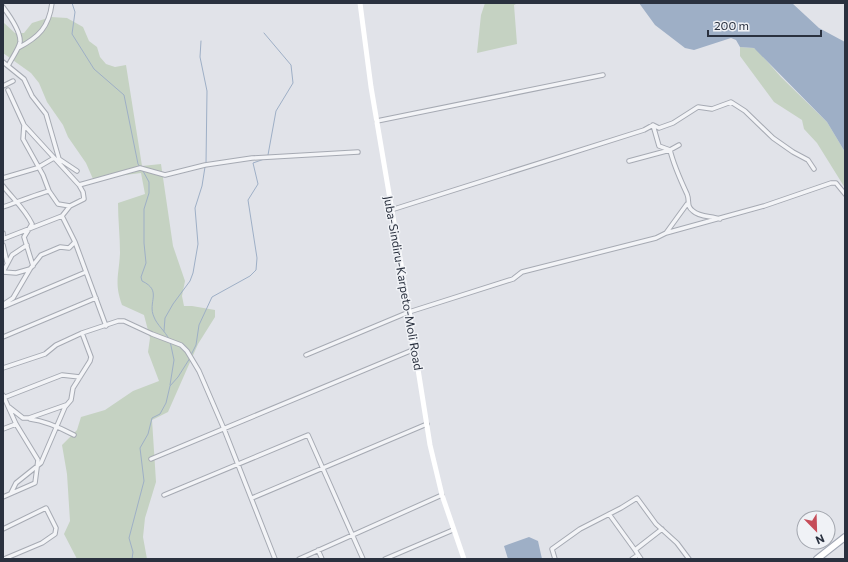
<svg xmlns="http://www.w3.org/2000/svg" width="848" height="562" font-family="Commissioner,sans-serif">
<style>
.green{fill:#c5d2c2}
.water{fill:#9eafc6}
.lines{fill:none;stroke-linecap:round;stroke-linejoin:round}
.stream{stroke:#9eafc6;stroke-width:1}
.street-casing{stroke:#a6aab3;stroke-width:5.5}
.primary-casing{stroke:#a1a7b4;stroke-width:8}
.street{stroke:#f3f4f7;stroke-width:3.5}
.secondary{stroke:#fff;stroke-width:5}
.primary{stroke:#fff;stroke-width:6}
.labels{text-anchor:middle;stroke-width:3;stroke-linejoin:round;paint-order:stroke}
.street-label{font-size:12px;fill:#2a313f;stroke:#f0f2f6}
</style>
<rect width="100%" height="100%" fill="#e1e3e9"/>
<path class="green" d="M485 3H518L514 5 517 44 477 53 481 15Z
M51 17 67 18 83 27 89 41 97 47 100 57 106 64 115 67 126 65 142 166 161 164 173 246 185 281 182 296 184 306H192L215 310V317L198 344 168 412 152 420 156 482 145 518 143 537 147 559H77L64 534 70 521 67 474 62 445 77 430 81 417 105 410 133 391 159 381 148 352 150 338 144 315 122 305C114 283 119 275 120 253 120 236 118 220 118 203L145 194 141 173 93 179 86 163 68 137 63 125 47 102 39 83 31 73 3 53V22L15 33H24L32 23Z
M740 47 754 48 758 51 781 77 827 122 845 152V188L817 143 804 129 802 120 774 102 740 56Z"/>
<path class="water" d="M639 3H792L819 28 845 42V152L827 122 754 48 740 47 736 40 731 38 694 50 685 48 655 25Z
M529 537 538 541 542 559H508L504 546Z"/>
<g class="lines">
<path class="stream" d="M72 3 75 12 72 34 94 69 124 95 138 164 140 167
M264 33 291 65 293 83 276 111 268 155
M201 41 200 57 207 91 206 164
M143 171 149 182V193L144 209V243L146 263 141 277 142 281C163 291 147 302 154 317 157 325 165 331 169 339
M164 331 165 318 173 304 190 281 193 273 198 244 195 208 202 186 205 167
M191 355 196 345 199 325 212 297 250 276 256 270 257 258 248 200 258 184 253 163 267 158
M170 385 174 360 170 341
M132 559 133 552 129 538 144 481 140 448 148 434 152 418 160 414 166 403 170 386 178 377 190 358"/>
<defs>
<path id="street" d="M3 7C9 15 21 31 20 42 19 49 11 59 8 66
M18 48C39 37 49 27 52 3
M3 62 24 79 32 96 46 114 59 159 77 171
M3 86 13 81
M377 121 603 75
M24 125 23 139 43 175 49 191
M653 125 659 146 670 150C674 166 680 179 687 194 690 201 686 206 693 211 699 217 711 216 720 219
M629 161 670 150 679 145
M3 178 37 168 54 158
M79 185 140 168 165 175 205 165 252 158 358 152
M3 186C13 199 25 209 32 224L24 237 33 266
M3 207C9 205 46 191 49 191L58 204 70 206
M391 210 644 130 653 125 659 128 673 123 698 107 712 109 731 102 745 111 773 138 793 152 808 160 814 169
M3 233V236
M666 233 687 204
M3 239 62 216
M75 242 106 326
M3 245 7 262
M3 272 16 273 30 269 41 255 60 247 69 248 75 242 62 216 70 206 84 199 83 192 79 185 24 125 8 90
M3 272 12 255 27 245
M4 304 13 298 30 269
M3 307 86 272
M3 337 96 298
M306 355 409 312 513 279 522 272 656 238 666 233 764 206 831 183H836L845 194
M3 368 45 354 56 345 82 333 118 321H124L152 334 181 345 187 351 199 371 224 429 275 559
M3 395 16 424 38 460 35 483 3 497
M3 398 62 375 80 377
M9 407 23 418H29L66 405
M30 419C46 421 59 427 74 435
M3 429 16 424
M151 459 415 349
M11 493 16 483 41 463 65 407 71 400 73 388 90 361 91 357 82 333
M164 495 308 435 363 559
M252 498 427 424
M609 514 635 550 662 529
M3 529 46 508 56 528 55 534 42 543 4 559
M318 550 322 559
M635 550 641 559
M299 559 442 495
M385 559 453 530
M555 559 552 549 580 529 621 508 637 498 656 524 677 543 689 559
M632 559 638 555"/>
<path id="primary" d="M817 559 845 537"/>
</defs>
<use href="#street" class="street-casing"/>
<use href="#primary" class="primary-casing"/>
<use href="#street" class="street"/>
<path class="secondary" d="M360 3 371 87 410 317 412 335 411 339 414 344 430 445 442 495 464 559"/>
<use href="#primary" class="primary"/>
</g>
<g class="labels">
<g class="street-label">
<text transform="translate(403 283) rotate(80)" y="4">Juba-Sindiru-Karpeto-Moli Road</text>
</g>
</g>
<rect width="848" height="562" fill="none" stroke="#2a313f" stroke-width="8"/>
<g transform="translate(816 530) rotate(157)"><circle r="19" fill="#f0f2f6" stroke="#a1a5ad"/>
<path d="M0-3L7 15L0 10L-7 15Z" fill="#c64d59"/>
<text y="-6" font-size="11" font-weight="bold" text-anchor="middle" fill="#2a313f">N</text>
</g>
<path d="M708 30v6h113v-6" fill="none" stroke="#2a313f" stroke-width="2"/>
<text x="714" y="30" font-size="12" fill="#2a313f" stroke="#f0f2f6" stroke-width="3" paint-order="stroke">200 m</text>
</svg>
